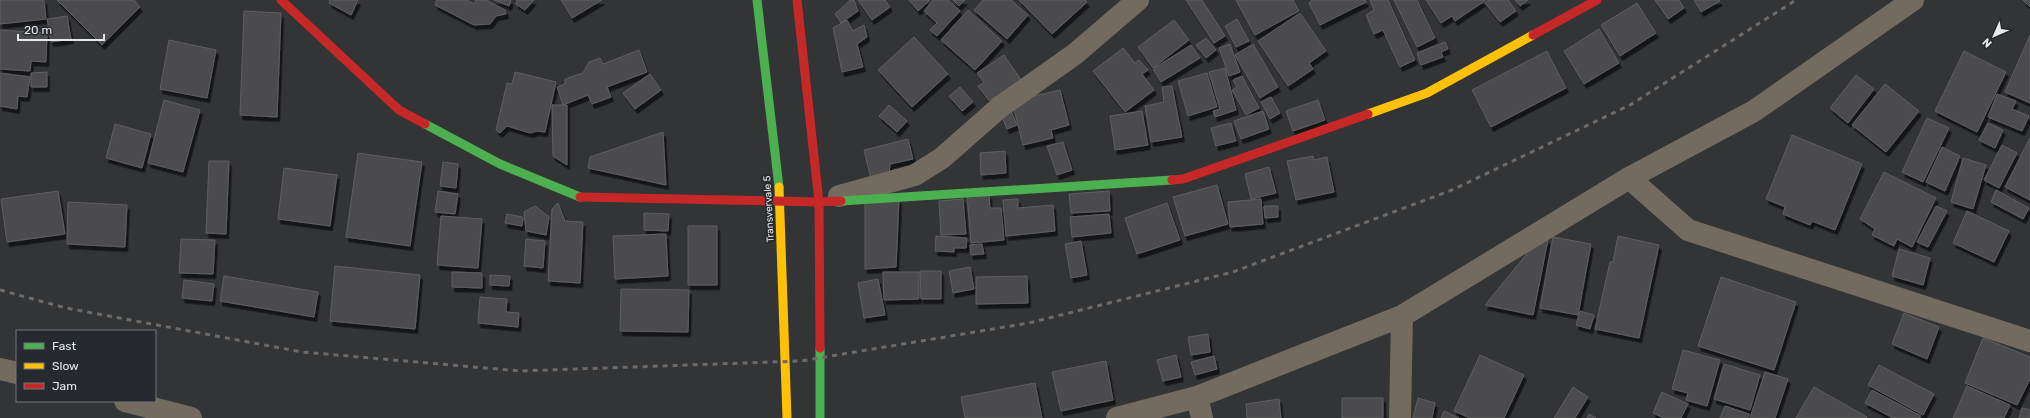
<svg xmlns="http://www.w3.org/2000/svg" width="2030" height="418" font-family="Rubik,sans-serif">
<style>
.building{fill:#4c4c4e;stroke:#5f5e60;filter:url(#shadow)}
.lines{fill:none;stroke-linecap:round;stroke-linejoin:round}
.street{stroke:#746b60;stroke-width:22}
.fast{stroke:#4caf50;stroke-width:9}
.slow{stroke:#ffc107;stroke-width:9}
.jam{stroke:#c62828;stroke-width:9}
.rail{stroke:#6e6a67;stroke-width:3;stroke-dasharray:5 5;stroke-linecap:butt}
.labels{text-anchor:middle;stroke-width:3.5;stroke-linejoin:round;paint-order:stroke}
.street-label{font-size:10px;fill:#e6e9ec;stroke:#262a2e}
</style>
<defs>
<filter id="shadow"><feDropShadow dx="2.5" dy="4.5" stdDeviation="0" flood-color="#0009"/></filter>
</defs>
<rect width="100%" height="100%" fill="#323436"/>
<path class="building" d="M0 0H44L46 19 0 24Z
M57 0H134L140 7 102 45Z
M330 0H358L351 15 329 3Z
M437 0H467L474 4 476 0H486L505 10 506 14 496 16 490 24 474 25 435 5Z
M494 0H511L509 6Z
M517 0H534L525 10 516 4Z
M561 0H602L572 18Z
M850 0H854L858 11 841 23 835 14Z
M858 0H885L890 7 872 20Z
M909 0H930L918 11Z
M933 0H948L960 11 937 36 930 30 937 23 924 11Z
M953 0H965L959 6Z
M983 0H1011L1028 15 1007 39 974 10Z
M1019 0H1085L1087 2 1052 34Z
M1186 0H1202L1225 36 1214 43Z
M1236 0H1293L1299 11 1255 35Z
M1312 0H1365L1366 2 1320 25 1309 3Z
M1370 0H1388L1415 60 1400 67 1383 30 1374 34 1366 15 1374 10Z
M1394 0H1417L1435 38 1417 47Z
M1426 0H1486L1455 21 1452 16 1441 23Z
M1489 0H1508L1516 11 1500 22 1485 3Z
M1515 0H1528L1520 6Z
M1655 0H1679L1684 8 1668 19Z
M1694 0H1719L1720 1 1701 12Z
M2023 0H2030V7Z
M1637 3 1656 33 1620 56 1601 25Z
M968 10 1002 41 975 70 941 40Z
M244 11 281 13 277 117 240 115Z
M1300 13 1326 51 1309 63 1313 69 1288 86 1258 41Z
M67 16 71 39 51 42 47 19Z
M1237 19 1249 41 1236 47 1225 26Z
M847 20 853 31 864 25 867 37 857 44 863 67 842 72 833 28Z
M1174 20 1189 40 1153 68 1138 47Z
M1599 29 1619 63 1584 84 1564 51Z
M0 30 47 33 46 62 31 61 30 71 0 69Z
M2030 35V103L2005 92Z
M914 37 948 74 912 107 878 70Z
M1206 38 1216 50 1206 58 1196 45Z
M169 40 216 50 207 98 160 89Z
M1445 42 1448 49 1441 52 1443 57 1421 65 1417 53Z
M1230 44 1240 72 1229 76 1219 48Z
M1253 44 1278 87 1260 98 1235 55Z
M1191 45 1200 58 1161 82 1153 69Z
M1123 48 1135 63 1139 60 1148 70 1142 74 1154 90 1125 112 1093 71Z
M639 50 647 72 607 87 611 97 592 104 588 95 563 105 557 87 565 84V79L583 73 589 62 600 58 603 64Z
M1547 51 1566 88 1491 127 1472 90Z
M1964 51 2006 72 1977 132 1935 111Z
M1004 55 1021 80 989 101 978 86 984 83 977 73Z
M1225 68 1236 110 1215 117 1213 111 1220 109 1209 72Z
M47 72V87H31V73Z
M515 72 556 82 545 132 537 131 530 133 507 126 500 133 496 130 507 83 512 84Z
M0 73 30 77 27 97 18 96 17 109 0 106Z
M1207 73 1217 107 1188 116 1178 81Z
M650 74 661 90 635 109 623 93Z
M1856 75 1874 89 1848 123 1830 108Z
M1242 76 1259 108 1246 115 1232 90 1237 87 1233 80Z
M1885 84 1919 111 1886 152 1852 125Z
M1172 86 1182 137 1151 142 1145 106 1164 102 1162 87Z
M960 87 973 102 962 111 949 96Z
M1060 90 1069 125 1051 130 1053 138 1023 145 1012 101Z
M1997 94 2016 101 2012 109 2029 116 2022 131 1988 117Z
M1271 97 1280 113 1270 119 1261 102Z
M164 100 200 110 183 172 148 163Z
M1318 100 1325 120 1293 131 1286 111Z
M552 105H567V165L553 156Z
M889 105 907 121 897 132 879 116Z
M1010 109 1017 125 1007 129 1000 112Z
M1142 111 1148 145 1115 150 1110 116Z
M1263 111 1269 129 1241 139 1234 121Z
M1927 118 1949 128 1923 182 1902 172Z
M1231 123 1236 141 1216 146 1211 128Z
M1988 123 2003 130 1995 148 1979 140Z
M115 124 151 134 142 168 106 158Z
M663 132 666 185 588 168 590 157Z
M1792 135 1862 164 1835 230 1812 221 1810 225 1783 214 1785 207 1766 199Z
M2030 138V200L2005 187Z
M908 139 913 159 890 164 889 175 871 179 864 150Z
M1063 142 1072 170 1057 175 1047 146Z
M2002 145 2017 153 1999 188 1984 180Z
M1942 147 1960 156 1945 191 1926 182Z
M1005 151 1006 173 981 175 980 153Z
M358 153 422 162 410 246 346 237Z
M1313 156 1314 160 1327 157 1334 192 1296 200 1287 161Z
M1963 158 1986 165 1973 209 1951 202Z
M209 161H229L226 234 206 233Z
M443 162 458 164 456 188 440 186Z
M1269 167 1276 193 1251 199 1245 174Z
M284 168 337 175 330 226 278 219Z
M1884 172 1936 198 1912 247 1897 239 1894 246 1872 235 1875 229 1860 219Z
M1217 185 1228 224 1185 236 1173 197Z
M1996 190 2029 208 2023 219 1991 202Z
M58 191 65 234 7 242 1 199Z
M438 191 458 194 455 214 435 212Z
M1109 191 1110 211 1071 213 1069 194Z
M989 194 990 208H1001L1004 240 971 243 967 196Z
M899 199 896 267 865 269V201Z
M963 199 966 234 941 235 939 201Z
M1018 199V208L1053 205 1055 231 1006 236 1003 200Z
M1261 199 1263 224 1230 227 1228 202Z
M68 202 127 205 125 247 67 244Z
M558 203 565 221 583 222 580 283 548 281 552 209Z
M1167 203 1180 240 1137 254 1125 218Z
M535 206 549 217 546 235 526 231 524 212Z
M1264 206H1278V217L1265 218Z
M1936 206 1947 211 1928 247 1917 242Z
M1967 211 2009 231 1994 262 1953 243Z
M644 213 669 214 668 231 644 230Z
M507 214 523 217 522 226 505 223Z
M1109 214 1111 233 1072 237 1070 217Z
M441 216 482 219 478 268 437 265Z
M688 226H717V285H688Z
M666 234 668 276 615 279 613 236Z
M936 236 967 238 966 248H954V252L935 251Z
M1618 236 1659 245 1639 338 1595 329 1610 262H1613Z
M1553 237 1591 244 1578 315 1540 308Z
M181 239 215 240 213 274 179 273Z
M526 239 545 241 543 268 524 266Z
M1539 239 1548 240 1533 315 1485 305Z
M1081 241 1087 275 1071 278 1065 244Z
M982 244 984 254 971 255 970 245Z
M1899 249 1930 258 1923 285 1892 276Z
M335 266 420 275 415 329 330 321Z
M970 267 974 289 953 293 949 271Z
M920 271H941V299H921Z
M452 272 482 273V288L452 287Z
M883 272H919V299L884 300Z
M490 275 510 276 509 286 490 285Z
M224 276 318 292 314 317 220 301Z
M1027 276 1028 303 976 304V277Z
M1721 277 1796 302 1774 370 1698 346Z
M878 279 885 315 864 318 858 283Z
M184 280 214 284 212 301 182 298Z
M621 289 689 290 688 332 620 331Z
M480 297 507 299 506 312 519 313 518 327 478 323Z
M1580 311 1594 315 1590 329 1576 325Z
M1904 313 1939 327 1927 359 1892 344Z
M1208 334 1210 352 1191 355 1188 337Z
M1983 338 2030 357V379L2017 405 1965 383Z
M1683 350 1720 360 1707 406 1686 400 1688 393 1672 389Z
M1176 355 1181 377 1163 381 1157 360Z
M1480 355 1524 375 1504 418H1470L1454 411Z
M1214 356 1217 369 1195 375 1191 362Z
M1106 361 1113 400 1061 411 1052 372Z
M1724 364 1760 375 1750 410 1714 399Z
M1879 365 1934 394 1923 415 1868 385Z
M1765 372 1788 379 1775 418H1750Z
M1035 383 1042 418H965L961 397Z
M1967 386 2010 405 2004 418H1953Z
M1573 387 1588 397 1575 418H1554Z
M1814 387 1867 417 1866 418H1796Z
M1872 390 1921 416 1919 418H1893L1865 403Z
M1662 392 1688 404 1681 418H1664L1653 413Z
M1342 398H1383V418H1342Z
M1418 398 1435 403 1432 418H1413Z
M1279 399 1281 418H1247L1246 404Z
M1725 406 1749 414 1748 418H1720Z
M2022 408 2030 410V418H2019Z
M1444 411 1459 418H1441Z
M1589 414 1596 418H1587Z"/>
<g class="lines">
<path class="street" d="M1629 178 1688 230 2030 341
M839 196 915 175 942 158 1000 107 1075 54 1138 0
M0 369 17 373
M1197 397 1202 418
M125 401 191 418
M1117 418 1197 397 1402 316 1629 178 1754 111 1913 0
M1400 418 1402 316"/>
<path class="fast" d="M757 0 779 187
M425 124 500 164 580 197
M841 201 1172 180
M820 348V418"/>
<path class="slow" d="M1368 114 1427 93 1533 35
M779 187 787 418"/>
<path class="jam" d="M281 0 399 110 425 124
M797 0 819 202 820 348
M1533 35 1597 0
M1172 180 1183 179 1368 114
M580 197 819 202 841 201"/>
<path class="rail" d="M0 290 66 308 302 352 520 371 801 361 1029 323 1233 272 1452 190 1630 105 1796 0"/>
</g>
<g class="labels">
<g class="street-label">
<text transform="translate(768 209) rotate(-93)" y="4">Transvervale 5</text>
</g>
</g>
<rect x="16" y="330" width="140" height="72" fill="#262a2e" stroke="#73767a"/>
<rect x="24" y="343" width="20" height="6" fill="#4caf50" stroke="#73767a"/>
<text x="52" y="350" font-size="12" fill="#e6e9ec">Fast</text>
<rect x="24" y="363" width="20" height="6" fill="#ffc107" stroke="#73767a"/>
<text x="52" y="370" font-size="12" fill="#e6e9ec">Slow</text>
<rect x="24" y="383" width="20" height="6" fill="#c62828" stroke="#73767a"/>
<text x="52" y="390" font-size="12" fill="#e6e9ec">Jam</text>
<g transform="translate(1994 36) rotate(225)" stroke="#262a2e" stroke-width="3" paint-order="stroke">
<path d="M0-3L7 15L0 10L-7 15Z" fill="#e6e9ec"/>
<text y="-6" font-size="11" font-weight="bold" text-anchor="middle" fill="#e6e9ec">N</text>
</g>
<path d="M18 34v6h86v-6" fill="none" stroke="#e6e9ec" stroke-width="2"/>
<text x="24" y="34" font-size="12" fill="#e6e9ec" stroke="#262a2e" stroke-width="3" paint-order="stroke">20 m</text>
</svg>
